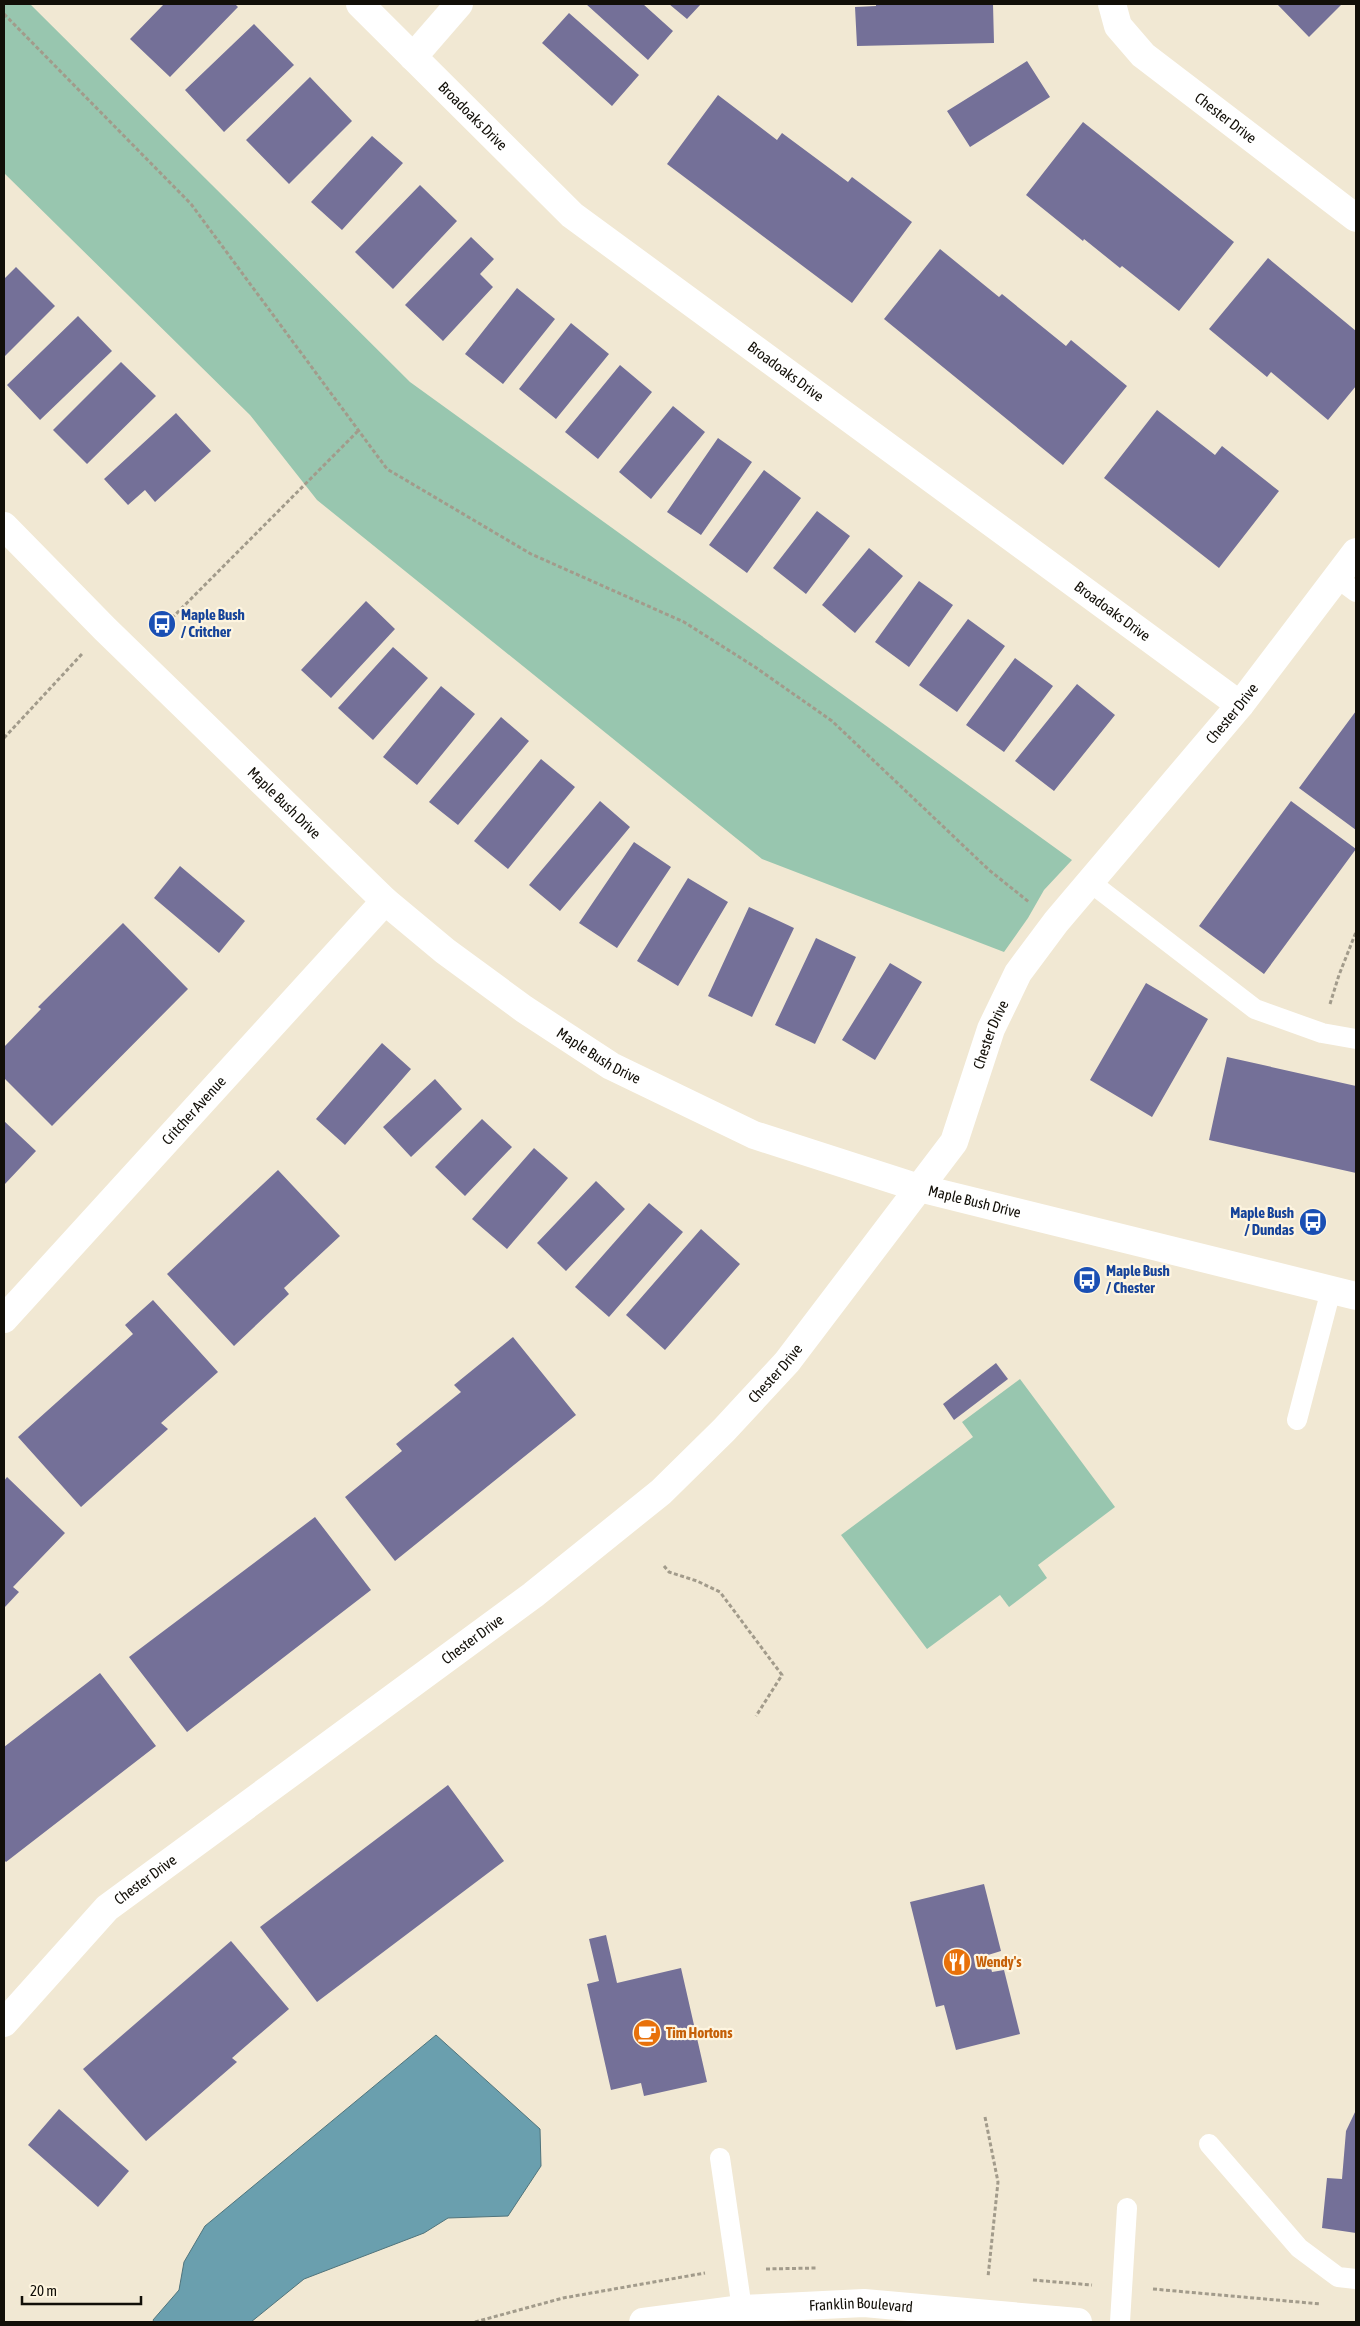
<svg xmlns="http://www.w3.org/2000/svg" width="1360" height="2326" font-family="'Asap Condensed',sans-serif">
<style>
.green{fill:#98c6af}
.water{fill:#6a9fae;stroke:#50747c}
.building{fill:#747098}
.lines{fill:none;stroke-linecap:round;stroke-linejoin:round}
.path{stroke:#a29b8b;stroke-width:3;stroke-dasharray:4 2.5;stroke-linecap:butt}
.lane{stroke:#fff;stroke-width:20}
.street{stroke:#fff;stroke-width:28}
.secondary{stroke:#fff;stroke-width:28}
.labels{text-anchor:middle;stroke-width:4.5;stroke-linejoin:round;paint-order:stroke}
.street-label{font-size:15px;fill:#120f08;stroke:#fef5e0}
.transit-label{font-size:15px;font-weight:bold;fill:#164399;stroke:#fef5e0;text-anchor:start}
.food-label{font-size:15px;font-weight:bold;fill:#c56008;stroke:#fef5e0;text-anchor:start}
</style>
<rect width="100%" height="100%" fill="#f1e8d3"/>
<path class="green" d="M4 4H30L410 382 1072 860 1044 890 1028 918 1004 952 762 859 317 500 250 415 4 173Z
M1020 1379 1115 1507 1038 1565 1047 1578 1009 1607 1000 1595 927 1649 841 1535 973 1437 962 1422Z"/>
<path class="water" d="M436 2035 540 2129 541 2166 508 2216 448 2218 424 2233 304 2279 251 2322H154L153 2320 179 2290 184 2262 205 2226Z"/>
<path class="building" d="M164 4H235L238 7 170 77 130 39Z
M586 4H643L673 31 648 60Z
M669 4H701L687 19Z
M876 4H993L994 43 857 46 855 7 876 6Z
M1277 4H1342L1309 37Z
M569 13 639 75 612 106 542 43Z
M254 24 294 65 224 132 185 90Z
M1027 61 1050 97 970 147 947 111Z
M310 77 352 121 289 184 246 140Z
M718 95 777 140 782 133 848 182 852 177 912 222 852 303 667 164Z
M1083 122 1234 242 1179 311 1122 266 1120 268 1084 239 1083 241 1026 195Z
M372 136 403 163 342 230 311 202Z
M420 185 457 221 393 289 355 252Z
M471 237 494 259 480 274 493 287 443 341 405 305Z
M940 249 999 297 1002 294 1066 346 1071 340 1127 386 1063 465 884 319Z
M1268 258 1356 331V386L1328 420 1271 372 1267 377 1209 329Z
M16 267 55 306 4 357V279Z
M517 288 555 319 503 384 465 354Z
M78 316 112 351 40 420 7 385Z
M571 323 609 354 556 419 519 389Z
M121 362 156 396 87 464 53 430Z
M620 365 652 392 598 459 565 432Z
M673 406 705 432 651 499 619 472Z
M1157 410 1215 455 1222 446 1279 491 1219 568 1104 478Z
M176 413 211 451 155 502 145 490 128 505 104 479Z
M718 438 752 462 701 535 667 512Z
M764 470 801 498 747 573 709 545Z
M817 511 850 536 806 594 773 568Z
M869 548 903 576 855 633 822 605Z
M919 581 953 605 909 667 875 642Z
M366 601 395 629 331 698 301 670Z
M968 619 1005 646 957 712 919 685Z
M393 647 428 678 373 740 338 708Z
M1015 658 1053 686 1004 752 966 725Z
M1077 684 1115 715 1054 791 1015 761Z
M441 686 475 714 417 785 383 757Z
M1356 711V830L1299 788Z
M501 717 529 741 458 825 429 802Z
M541 759 575 787 508 869 474 841Z
M600 801 630 827 560 911 529 885Z
M1291 801 1356 849 1264 974 1199 926Z
M634 842 671 867 617 948 579 923Z
M180 866 245 921 219 953 154 898Z
M688 878 728 902 678 986 637 961Z
M749 907 794 928 752 1017 708 996Z
M123 923 188 989 52 1126 4 1078V1047L41 1009 38 1007Z
M816 938 856 957 815 1044 775 1025Z
M890 963 922 982 875 1060 842 1040Z
M1146 983 1208 1019 1152 1117 1090 1080Z
M382 1043 411 1069 345 1145 316 1119Z
M1227 1057 1356 1086V1173L1209 1140Z
M435 1079 462 1109 411 1157 383 1127Z
M482 1119 512 1147 465 1196 435 1167Z
M4 1121 36 1151 4 1185Z
M534 1148 568 1178 507 1249 472 1219Z
M278 1170 340 1236 284 1288 289 1294 234 1346 167 1274Z
M596 1181 625 1209 566 1271 537 1243Z
M649 1203 683 1232 609 1317 575 1287Z
M701 1229 740 1264 665 1350 626 1315Z
M153 1300 218 1372 161 1423 168 1429 81 1507 18 1437 133 1334 125 1325Z
M513 1337 576 1415 395 1561 345 1497 402 1451 396 1444 461 1392 454 1385Z
M996 1363 1008 1379 954 1420 943 1404Z
M7 1477 65 1533 13 1587 19 1592 4 1608V1481Z
M315 1517 371 1590 187 1732 129 1657Z
M100 1673 156 1746 6 1862 4 1860V1747Z
M448 1785 504 1861 317 2002 260 1927Z
M984 1884 1001 1951 988 1955 992 1972 1004 1970 1020 2034 956 2050 944 2005 936 2007 910 1902Z
M606 1935 617 1983 681 1968 707 2082 644 2096 641 2083 611 2090 587 1984 599 1981 589 1939Z
M231 1941 289 2009 232 2058 237 2062 146 2141 83 2069Z
M59 2109 129 2171 98 2207 28 2145Z
M1356 2110V2233L1322 2228 1327 2178 1342 2179 1346 2131Z"/>
<g class="lines">
<path class="path" d="M4 14 191 204 387 469 531 554 684 622 755 667 832 721 989 870 1029 902
M158 632 358 431
M4 738 82 654
M1330 1004 1339 975 1356 932
M664 1566 669 1572 697 1581 720 1592 782 1675 756 1716
M985 2117 998 2182 988 2277
M766 2269 817 2268
M1033 2280 1092 2285
M1153 2289 1321 2304
M475 2322 563 2298 705 2273"/>
<path class="lane" d="M1337 578 1356 592
M1090 882 1255 1009 1322 1033 1356 1039
M1297 1420 1331 1290
M1209 2144 1299 2248 1338 2277 1356 2279
M720 2158 742 2309
M1120 2322 1127 2208"/>
<g class="street">
<path id="s1" d="M360 4 572 215 1240 705"/>
<path id="s2" d="M1112 4 1118 26 1143 55 1356 218"/>
<path d="M413 57 459 4"/>
<path id="s3" d="M4 526 105 629 385 901 445 951 524 1009 611 1066 754 1135 919 1188 1356 1296"/>
<path id="s4" d="M4 1319 385 901"/>
<path id="s5" d="M4 2023 107 1908 533 1595 661 1492 724 1430 787 1362 954 1142 991 1029 1018 973 1056 922 1240 705 1356 552"/>
</g>
<path class="secondary" id="s6" d="M643 2322 742 2309 864 2303 1078 2322"/>
</g>
<defs>
<symbol id="bus-disc" viewBox="-11 -11 22 22"><circle r="9.5" fill="#1a4fb4" stroke="#fef5e0"/><path d="M-5-6H5V4H4V6H2V4H-2V6H-4V4H-5ZM-3.5-4V0h7V-4ZM-3.5 1.2v1.5H-2V1.2ZM2 1.2v1.5H3.5V1.2Z" fill="#fff"/></symbol>
<symbol id="restaurant-disc" viewBox="-11 -11 22 22"><circle r="9.5" fill="#e8710a" stroke="#fef5e0"/><path d="M-5-6h1v4h1v-4h1v4h1v-4h1v5L-1.5 .5V6h-2V.5L-5-1ZM5-6V6H3V1.5H1.5Q1.5-4 5-6Z" fill="#fff"/></symbol>
<symbol id="cafe-disc" viewBox="-11 -11 22 22"><circle r="9.5" fill="#e8710a" stroke="#fef5e0"/><path d="M-5.5-4.5H6V0H3Q3 3.5 0 3.5H-2.5Q-5.5 3.5-5.5 0ZM3-3.2v2h1.7v-2ZM-6 4.5H4V6H-6Z" fill="#fff"/></symbol>
</defs>
<g fill-rule="evenodd">
<use href="#bus-disc" x="146" y="608" width="32" height="32"/>
<use href="#bus-disc" x="1297" y="1206" width="32" height="32"/>
<use href="#bus-disc" x="1071" y="1264" width="32" height="32"/>
<use href="#restaurant-disc" x="941" y="1946" width="32" height="32"/>
<use href="#cafe-disc" x="631" y="2017" width="32" height="32"/>
</g>
<g class="labels">
<g class="street-label">
<text dy="5" stroke="none"><textPath href="#s1" startOffset="159">Broadoaks Drive</textPath></text>
<text dy="5" stroke="none"><textPath href="#s2" startOffset="165">Chester Drive</textPath></text>
<text dy="5" stroke="none"><textPath href="#s1" startOffset="564">Broadoaks Drive</textPath></text>
<text dy="5" stroke="none"><textPath href="#s1" startOffset="969">Broadoaks Drive</textPath></text>
<text dy="5" stroke="none"><textPath href="#s5" startOffset="1822">Chester Drive</textPath></text>
<text dy="5" stroke="none"><textPath href="#s3" startOffset="394">Maple Bush Drive</textPath></text>
<text dy="5" stroke="none"><textPath href="#s5" startOffset="1418">Chester Drive</textPath></text>
<text dy="5" stroke="none"><textPath href="#s3" startOffset="799">Maple Bush Drive</textPath></text>
<text dy="5" stroke="none"><textPath href="#s4" startOffset="282">Critcher Avenue</textPath></text>
<text dy="5" stroke="none"><textPath href="#s3" startOffset="1204">Maple Bush Drive</textPath></text>
<text dy="5" stroke="none"><textPath href="#s5" startOffset="1012">Chester Drive</textPath></text>
<text dy="5" stroke="none"><textPath href="#s5" startOffset="608">Chester Drive</textPath></text>
<text dy="5" stroke="none"><textPath href="#s5" startOffset="202">Chester Drive</textPath></text>
<text dy="5" stroke="none"><textPath href="#s6" startOffset="219">Franklin Boulevard</textPath></text>
</g>
<g class="transit-label">
<text x="181" y="620">Maple Bush<tspan x="181" dy="17">/ Critcher</tspan></text>
<text x="1294" y="1218" text-anchor="end">Maple Bush<tspan x="1294" dy="17">/ Dundas</tspan></text>
<text x="1106" y="1276">Maple Bush<tspan x="1106" dy="17">/ Chester</tspan></text>
</g>
<g class="food-label">
<text x="976" y="1967">Wendy's</text>
<text x="666" y="2038">Tim Hortons</text>
</g>
</g>
<rect width="1360" height="2326" fill="none" stroke="#120f08" stroke-width="10"/>
<path d="M22 2296v8h119v-8" fill="none" stroke="#120f08" stroke-width="2.5"/>
<text x="30" y="2296" font-size="15" fill="#120f08" stroke="#fef5e0" stroke-width="4" paint-order="stroke">20 m</text>
</svg>
